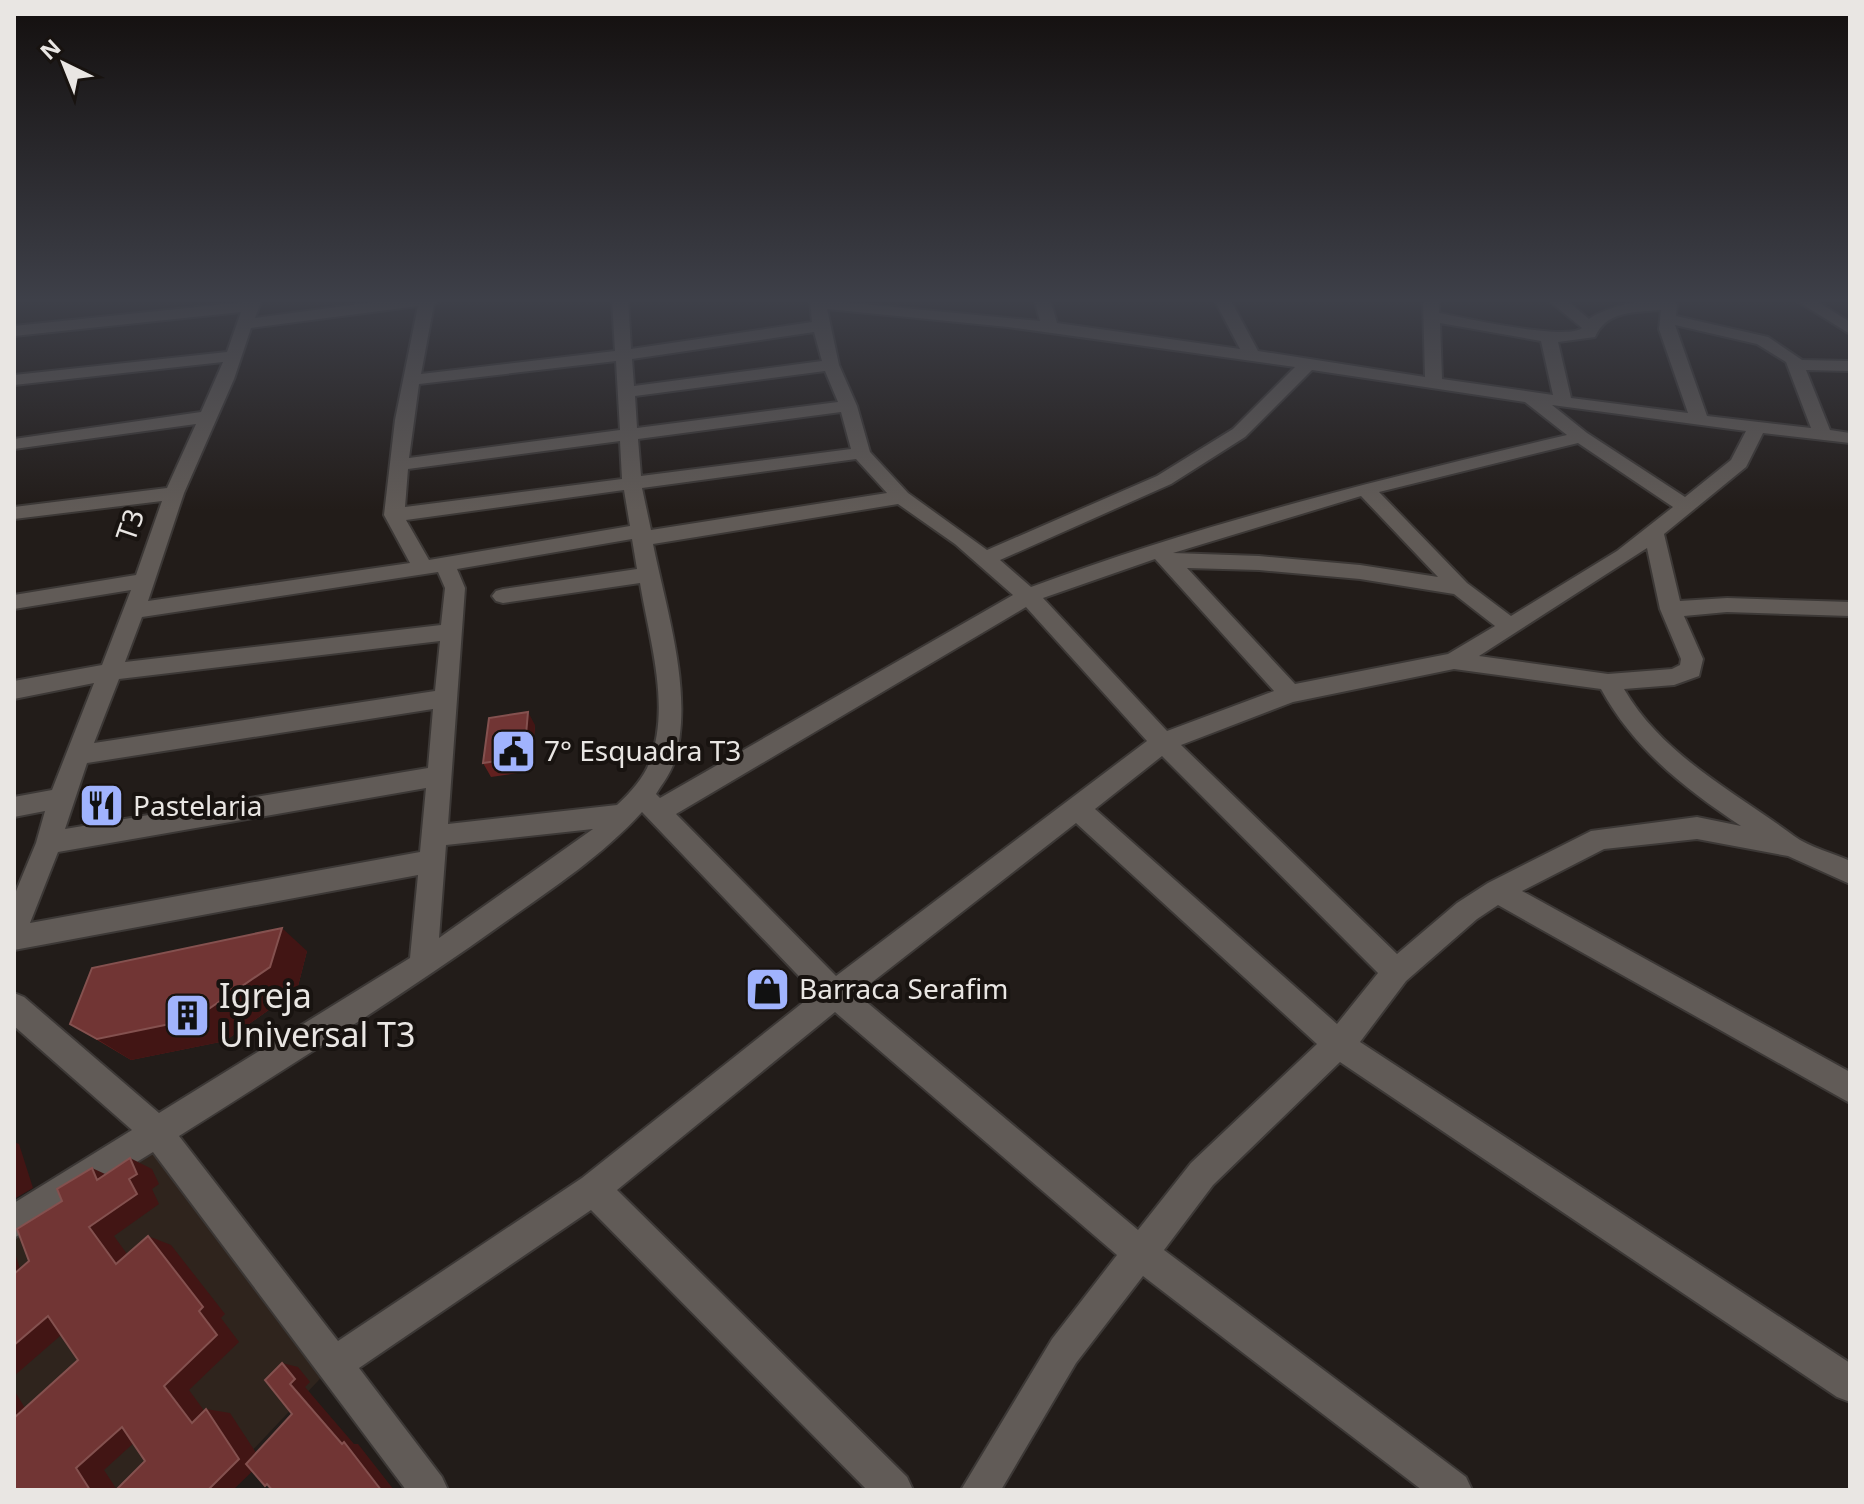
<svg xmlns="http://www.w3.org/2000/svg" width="1864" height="1504" font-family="'Noto Sans',sans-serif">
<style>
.built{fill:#2f241d}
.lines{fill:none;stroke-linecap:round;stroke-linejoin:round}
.minor-casing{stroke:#3c3836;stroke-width:4}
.minor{fill:#615b57;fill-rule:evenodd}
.wall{fill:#62201f}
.shaded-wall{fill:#421514}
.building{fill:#713534;stroke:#84514f;stroke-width:2}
.labels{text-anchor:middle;stroke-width:8;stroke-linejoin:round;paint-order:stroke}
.street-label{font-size:28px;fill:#e9e6e3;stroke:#181310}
.poi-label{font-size:28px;fill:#e9e6e3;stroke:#181310;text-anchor:start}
.near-poi-label{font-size:34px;fill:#e9e6e3;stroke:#181310;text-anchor:start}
</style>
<rect width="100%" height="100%" fill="#221c19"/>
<path class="built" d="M157 1132 334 1364 215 1490H14V1222Z"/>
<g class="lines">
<defs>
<path id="minor" d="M246 299H262L255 318 397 299H443L434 304 421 374 615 351 612 299H628L631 349 812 322 810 299 1040 321 1034 299H1050L1057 323 1240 349 1214 299H1230L1258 351 1425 377 1423 299H1439V313C1465 318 1566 341 1582 328L1547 299H1565L1589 319C1605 307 1663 292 1677 304L1676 316 1768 337 1802 360 1850 361V371L1806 370 1830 430 1850 433V443L1763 433 1746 467 1664 534 1680 601 1727 598 1850 602V616L1727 612 1684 616 1703 659 1699 676 1674 685 1624 689C1663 756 1735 792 1794 836 1809 847 1833 853 1850 861V884L1788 856 1697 839 1604 849 1522 891 1850 1072V1103L1498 905 1477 919 1406 981 1360 1042 1850 1363V1402L1837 1397 1340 1062 1213 1185 1164 1250 1466 1477 1472 1490H1422L1143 1276 1076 1363 1001 1490H961L1052 1339 1117 1255 835 1012 617 1190 907 1477 913 1490H867L591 1210 359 1368 442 1477 448 1490H406L153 1152 14 1238V1203L132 1130 14 1026V993L24 997 159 1113 410 958 418 875 14 950V896L36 843 45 811 14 817V797L52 790 94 683 14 699V681L102 665 131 590 14 609V595L136 575 162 501 14 519V507L167 488 196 424 14 449V439L201 412 223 362 14 385V375L227 352 241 312 14 336V326L245 302ZM418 306 395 420 384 515 410 563 148 601 184 493 234 379 251 328ZM827 309 1008 327 1295 367 1233 429 1157 476 987 550 908 493 870 452 857 406 839 365ZM1661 310 1659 329 1688 413 1571 398 1558 342 1595 337C1606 311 1635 312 1661 310ZM1440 323 1541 341 1553 395 1442 379ZM1675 325 1757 344 1786 362 1811 428 1707 416ZM814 332 822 361 634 386 632 359ZM616 361 620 430 409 458 419 384ZM1312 370 1525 402 1567 435C1386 478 1205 522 1031 587L1000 560 1171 484 1245 437ZM825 371 838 402 637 428 635 396ZM1552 405 1746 431 1731 460 1685 497 1587 433ZM841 412 851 449 641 476 638 439ZM620 441 622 479 405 507 408 469ZM1578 443 1673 507 1617 551 1511 616 1467 583 1379 492ZM856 459 887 493 651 530 642 488ZM624 490 630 526 429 560 406 520ZM1361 496 1438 577 1360 565 1259 556 1173 553ZM898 504 955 544 1013 595 660 798 656 794C662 784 671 773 674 762 695 697 666 609 653 544ZM632 539 637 569 503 589 496 591 492 596 496 601 503 603 640 583C649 639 671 705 650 761 644 778 630 793 617 805L448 824 465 588 457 569ZM1647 548 1660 609 1681 659 1680 665 1672 669 1608 674 1479 656ZM1155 559 1274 691 1167 731 1043 598ZM1187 568 1259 570 1360 579 1454 594 1495 626 1448 654 1295 684ZM438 572 445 588 441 625 125 662 142 617ZM1026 607 1147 741 836 976 676 814ZM440 641 435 691 94 743 119 679ZM1454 669 1601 689C1634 749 1684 788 1741 826L1697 817 1591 831 1488 883 1457 903 1397 954 1181 745 1293 702ZM433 709 428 768 65 829 87 763ZM1162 756 1378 973 1337 1024 1095 809ZM426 788 420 852 30 923 58 852ZM642 812 815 993 582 1178 338 1341 179 1136C289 1066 399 998 505 922 553 888 602 856 642 812ZM1076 823 1317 1044 1191 1163 1138 1230 857 994ZM593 829 439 938 446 845Z
M1794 299H1813L1850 322V334Z"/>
</defs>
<use href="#minor" class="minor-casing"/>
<use href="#minor" class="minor"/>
</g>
<path class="wall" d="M535 725 531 771 491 777 483 763Z
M307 951 297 990 225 1041 131 1060 70 1024Z"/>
<path class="shaded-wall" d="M528 712 535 725 531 771 524 757Z
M282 928 307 951 297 990 225 1041 131 1060 97 1039Z
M14 1142 19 1144 33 1188 14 1199Z
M130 1158 152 1169 159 1184 152 1189 159 1204 114 1236 140 1272 116 1264 89 1227 129 1179Z
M92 1168 116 1179 97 1180Z
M148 1236 171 1245 225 1314 221 1318 239 1342 189 1390 216 1427 192 1423 164 1386 199 1311Z
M14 1250 28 1293 14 1289Z
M48 1316 75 1323 14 1376V1345Z
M282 1363 298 1367 310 1382 305 1387 354 1444H358L394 1490H381L290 1384Z
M14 1390 37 1428 14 1425Z
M206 1409 230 1413 262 1462 233 1490H208Z
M122 1427 148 1430 104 1470 117 1490H90L76 1468Z"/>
<path class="building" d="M528 712 524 757 483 763 489 718Z
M282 928 270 967 194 1019 97 1039 70 1024 92 968Z
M130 1158 137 1174 129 1179 137 1194 89 1227 116 1264 148 1236 203 1307 199 1311 217 1335 164 1386 192 1423 206 1409 239 1459 208 1490H116L145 1461 122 1427 76 1468 90 1490H14V1418L78 1360 48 1316 14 1345V1274L29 1261 17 1229 62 1201 57 1189 92 1168 97 1180Z
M282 1363 295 1379 290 1384 342 1444 344 1442 381 1490H272L267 1484 265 1486 246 1464 292 1414 265 1380Z"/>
<linearGradient id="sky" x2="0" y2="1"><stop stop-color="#130f0e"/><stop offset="0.59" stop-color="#3e4049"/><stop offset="1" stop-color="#3e4049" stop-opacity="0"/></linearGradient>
<rect width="1864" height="510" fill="url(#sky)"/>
<defs>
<symbol id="civic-square" viewBox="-11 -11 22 22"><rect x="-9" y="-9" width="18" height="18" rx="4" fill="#a0b3fd" stroke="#181310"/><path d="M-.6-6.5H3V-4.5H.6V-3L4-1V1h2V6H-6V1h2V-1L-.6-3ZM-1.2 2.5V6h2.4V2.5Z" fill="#111"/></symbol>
<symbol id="restaurant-square" viewBox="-11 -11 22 22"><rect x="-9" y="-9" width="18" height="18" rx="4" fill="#a0b3fd" stroke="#181310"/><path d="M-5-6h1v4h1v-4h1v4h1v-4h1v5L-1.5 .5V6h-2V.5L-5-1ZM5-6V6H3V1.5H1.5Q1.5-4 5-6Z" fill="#111"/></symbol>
<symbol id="shop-square" viewBox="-11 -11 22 22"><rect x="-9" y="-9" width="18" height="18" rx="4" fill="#a0b3fd" stroke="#181310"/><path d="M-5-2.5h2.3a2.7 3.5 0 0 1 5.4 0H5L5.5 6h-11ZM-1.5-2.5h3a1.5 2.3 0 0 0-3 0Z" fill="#111"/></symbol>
<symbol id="building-square" viewBox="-11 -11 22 22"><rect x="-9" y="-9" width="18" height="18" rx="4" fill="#a0b3fd" stroke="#181310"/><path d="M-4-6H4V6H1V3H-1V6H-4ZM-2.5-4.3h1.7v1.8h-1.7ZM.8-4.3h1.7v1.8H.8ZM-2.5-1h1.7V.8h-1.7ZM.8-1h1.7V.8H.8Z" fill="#111"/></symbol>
</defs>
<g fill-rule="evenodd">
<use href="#civic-square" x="488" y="726" width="51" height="51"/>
<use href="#restaurant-square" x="76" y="780" width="51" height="51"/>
<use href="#shop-square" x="742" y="964" width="51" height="51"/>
<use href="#building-square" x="162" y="990" width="51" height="51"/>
</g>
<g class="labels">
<g class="street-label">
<text transform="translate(130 525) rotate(-71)" y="10">T3</text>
</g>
<g class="poi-label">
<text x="544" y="761">7° Esquadra T3</text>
<text x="133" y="816">Pastelaria</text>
<text x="799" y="999">Barraca Serafim</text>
</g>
<g class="near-poi-label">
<text x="219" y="1008">Igreja<tspan x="219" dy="39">Universal T3</tspan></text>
</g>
</g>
<rect width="1864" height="1504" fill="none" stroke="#e9e6e3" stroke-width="32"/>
<g transform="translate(64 64) rotate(317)" stroke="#181310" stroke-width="6" paint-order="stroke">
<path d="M0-6L14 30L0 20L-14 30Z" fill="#e9e6e3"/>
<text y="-12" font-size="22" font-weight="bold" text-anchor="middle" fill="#e9e6e3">N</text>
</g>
</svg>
